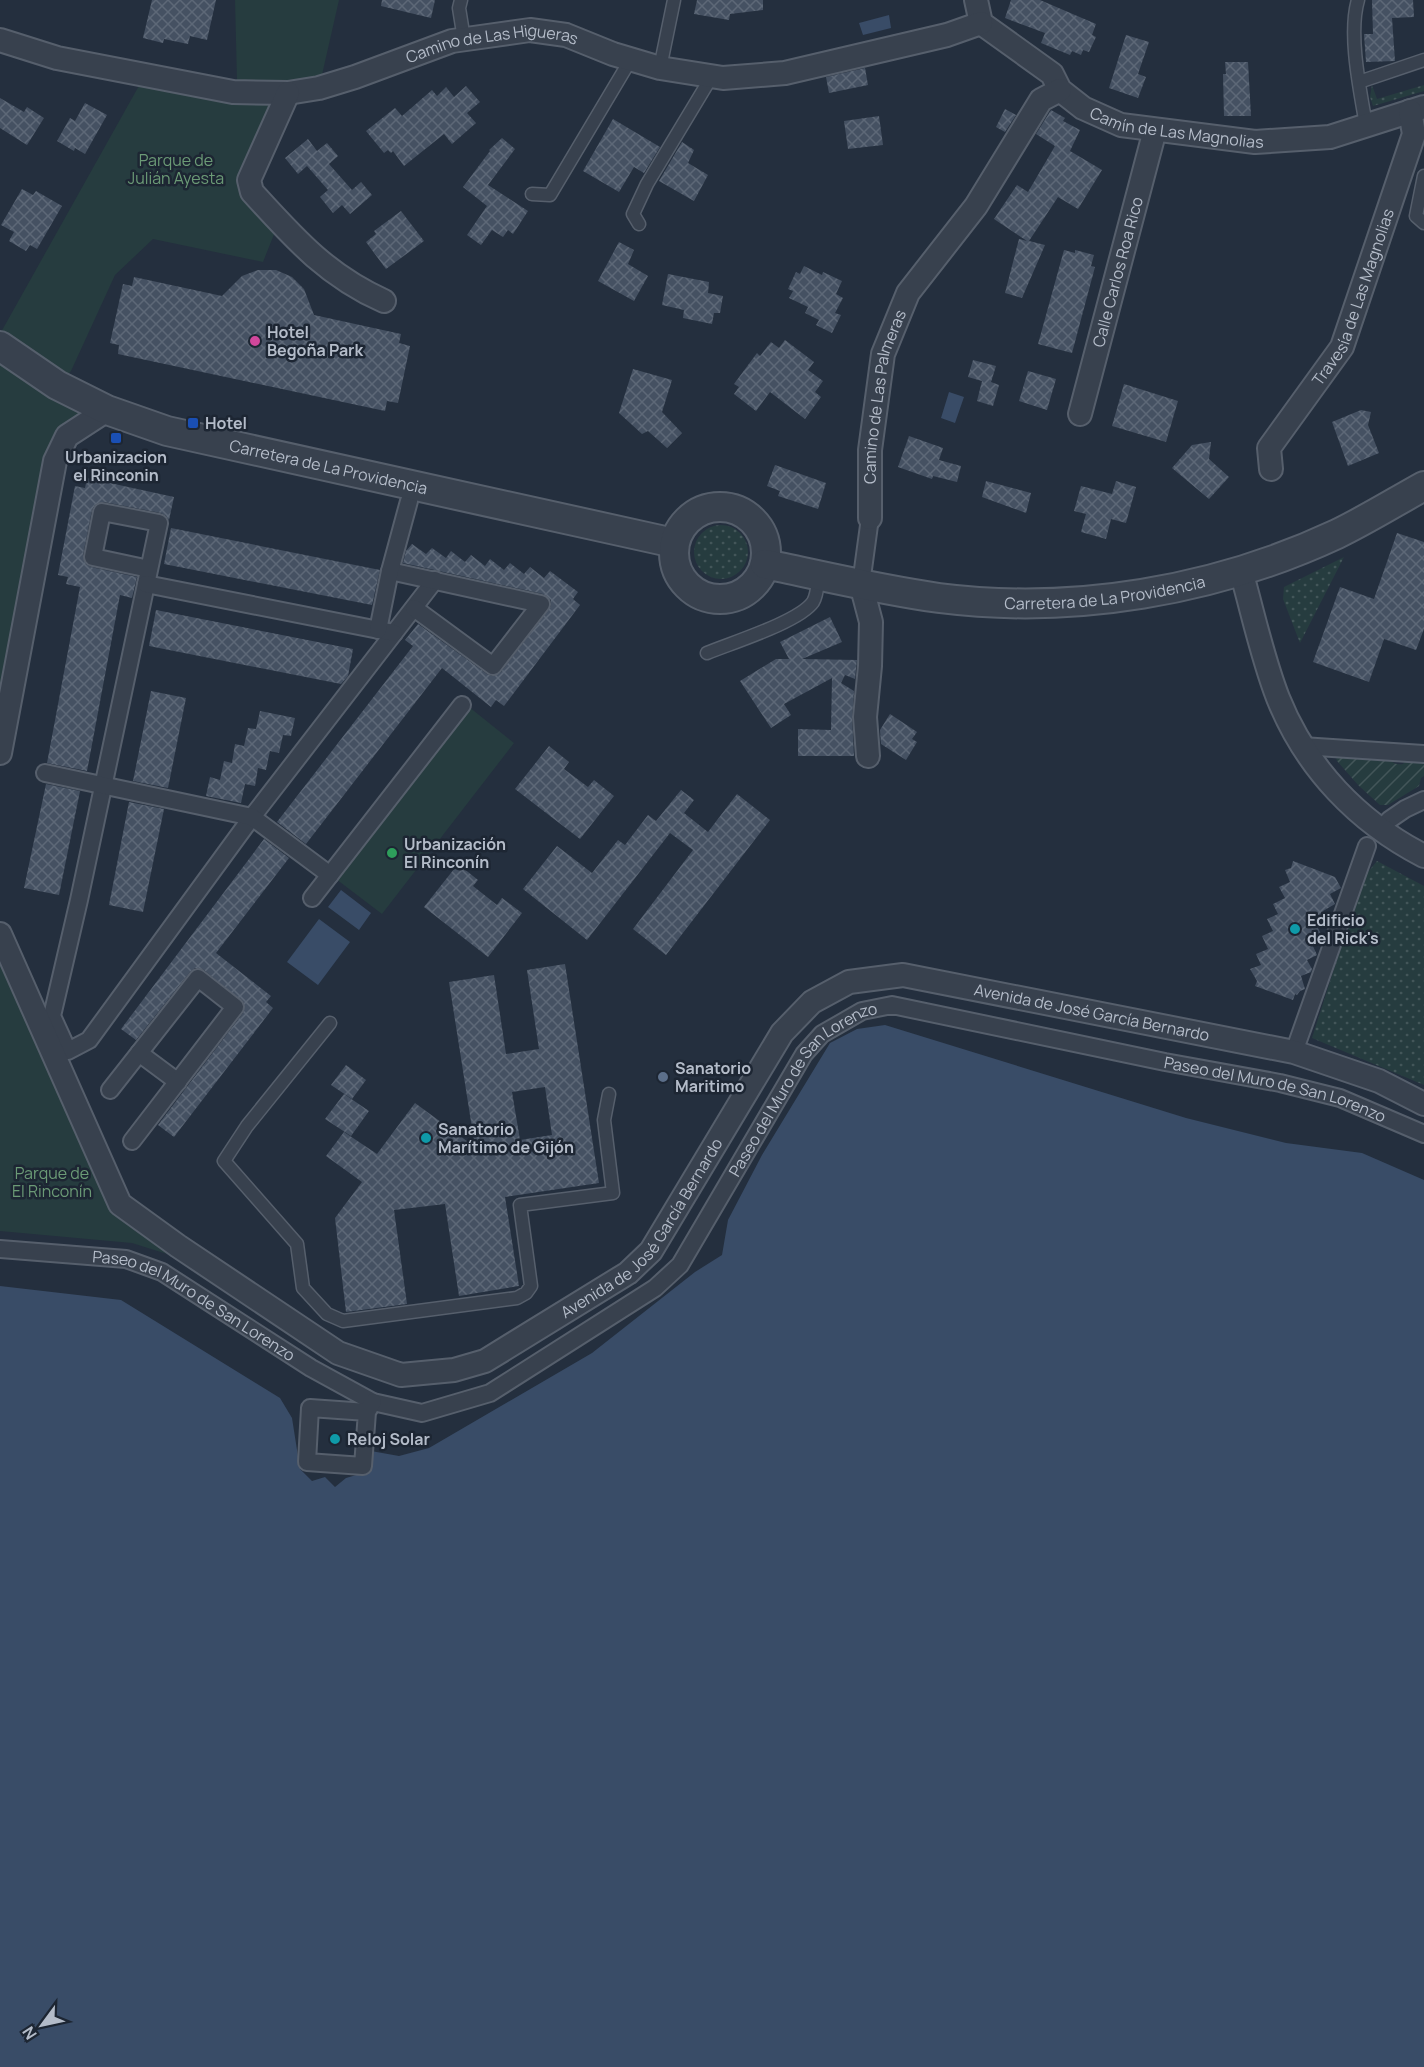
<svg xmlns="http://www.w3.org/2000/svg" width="1424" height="2067" font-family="Manrope,sans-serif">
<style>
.grass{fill:url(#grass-dots)}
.park{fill:#263c3f}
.garden{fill:url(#garden-furrows)}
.water{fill:#394c67}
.building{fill:url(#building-cross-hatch);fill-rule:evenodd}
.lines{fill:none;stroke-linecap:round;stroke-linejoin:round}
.service-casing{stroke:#565f6c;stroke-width:15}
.pedestrian-casing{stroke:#565f6c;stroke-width:20}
.minor-casing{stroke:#565f6c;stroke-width:26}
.tertiary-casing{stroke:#565f6c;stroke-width:32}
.service{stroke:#38414e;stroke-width:12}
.pedestrian{stroke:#38414e;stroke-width:16}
.minor{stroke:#38414e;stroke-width:22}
.tertiary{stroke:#38414e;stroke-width:28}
.hotel-dot{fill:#d1479c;stroke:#1d2633;stroke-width:2}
.transit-dot{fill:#1a4fb4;stroke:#1d2633;stroke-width:2}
.leisure-dot{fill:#2e9e5b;stroke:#1d2633;stroke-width:2}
.culture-dot{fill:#0f9aa8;stroke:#1d2633;stroke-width:2}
.service-dot{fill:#5c6f8a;stroke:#1d2633;stroke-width:2}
.labels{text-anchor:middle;stroke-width:5;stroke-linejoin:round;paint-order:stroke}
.street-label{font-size:16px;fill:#b4bcc9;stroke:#1d2633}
.park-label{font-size:16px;fill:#6b9a76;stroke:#1d2633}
.poi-label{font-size:16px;font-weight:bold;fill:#b4bcc9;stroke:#1d2633;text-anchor:start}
</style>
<defs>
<pattern id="grass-dots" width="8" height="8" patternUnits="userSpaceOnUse" patternTransform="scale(1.5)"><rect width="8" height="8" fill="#263c3f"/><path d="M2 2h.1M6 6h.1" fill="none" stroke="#435659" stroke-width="1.8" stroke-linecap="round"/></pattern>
<pattern id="garden-furrows" width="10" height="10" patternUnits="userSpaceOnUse" patternTransform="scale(1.5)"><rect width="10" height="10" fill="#263c3f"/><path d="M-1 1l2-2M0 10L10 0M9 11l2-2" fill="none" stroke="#435659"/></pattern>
<pattern id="building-cross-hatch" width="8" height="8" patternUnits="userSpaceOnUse" patternTransform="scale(1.5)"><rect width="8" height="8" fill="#455162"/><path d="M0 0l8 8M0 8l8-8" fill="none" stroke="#5d6877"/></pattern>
</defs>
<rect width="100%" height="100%" fill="#242f3e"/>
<path class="grass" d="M1372 85 1377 99 1424 85V91L1373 106 1370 97Z
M694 552a27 27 0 1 1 54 0a27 27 0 1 1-54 0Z
M1344 557 1300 643 1283 599 1284 587Z
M1377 861 1424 886V1085L1312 1038 1363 878Z"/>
<path class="park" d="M235 0H339L319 88 288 93 249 180 279 222 263 262 153 239 115 275 71 371 57 385 107 410 67 436 0 753V334L145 75 237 81Z
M469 707 514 743 382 914 336 879Z
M0 934 120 1204 167 1254 132 1243 0 1231Z"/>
<path class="garden" d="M1340 753 1388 756C1392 763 1395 765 1403 764L1408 758 1424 759V776L1421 778 1419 786 1388 805H1380L1359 786 1337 761 1336 757Z"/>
<path class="water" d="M889 15 891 28 863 35 859 23Z
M949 392 964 397 955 423 941 418Z
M341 890 371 913 359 930 328 907Z
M319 919 350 942 318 985 287 962Z
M885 1025 1186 1118 1286 1143 1362 1153 1424 1180V2067H0V1286L121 1300 280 1398 292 1418 300 1469 312 1481 325 1477 335 1487 346 1478 363 1473 371 1451 399 1456 429 1448 592 1353 695 1272 722 1255 728 1220 762 1155 830 1043 857 1029Z"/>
<path class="building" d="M152 0H216L207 40 190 36 188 44 164 39 163 43 143 38Z
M382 0H435L431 18 381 6Z
M697 0H763V10L730 14 729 20 694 14Z
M1011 0H1040L1096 24 1092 35 1096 37 1089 52 1083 50 1081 55 1072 51 1070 55 1041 43 1045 33 1005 18Z
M1372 0H1413L1414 17 1392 18 1395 61 1366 62 1364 34H1373Z
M1126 35 1149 42 1138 74 1146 77 1138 98 1109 88Z
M1225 62H1248L1251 116H1224L1223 74H1226Z
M865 68 868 85 829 93 826 77Z
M466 86 480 102 467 113 476 123 452 144 444 134 404 166 393 151 391 153 388 150 384 153 366 131 395 108 402 116 432 90 437 96 446 87 454 97Z
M0 98 24 112 27 107 44 118 27 145 0 128Z
M85 103 107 115 85 154 75 148 74 151 57 141 70 118 75 121Z
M1005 109 1016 115 1005 132 996 127Z
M1051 110 1065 118 1063 121 1080 130 1070 151 1102 170 1078 209 1058 197 1029 241 1045 245 1022 298 1005 293 1019 239 1027 241 994 219 1017 185 1028 192 1055 146 1036 134Z
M879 116 883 145 848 149 844 121Z
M613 119 660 147 644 173 634 167 619 192 583 171Z
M502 138 515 149 488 185 528 211 513 234 508 230 503 237 492 230 481 245 467 235 487 206 463 187 490 151 489 150Z
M308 139 317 151 327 143 338 156 329 164 352 190 361 182 372 195 350 214 342 205 333 213 320 197 328 190 307 166 298 174 285 158Z
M682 142 694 150 688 163 708 175 694 201 659 181Z
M22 189 33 195 36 191 62 206 37 249 30 245 26 251 9 241 14 232 1 225Z
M401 211 424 241 386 269 366 242 376 234 374 231Z
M619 242 634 250 628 264 648 276 634 301 598 281Z
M1064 250 1075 253V250L1094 255 1091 266 1095 267 1072 353 1038 344Z
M804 266 822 275 823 272 842 281 836 294 843 298 835 313 841 315 832 333 816 325 819 320 805 313 808 307 789 298 793 291 788 289 796 272 800 274Z
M258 270H276L292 277 304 289 314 315 401 334 399 343 410 346 398 403 387 401 385 411 118 354 119 345 110 343 123 284 132 286 134 277 222 296 242 276Z
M668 274 709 282 708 293 723 296 720 313H714L712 324 683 318 684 310 662 305Z
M785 340 814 362 808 370 823 381 815 392 821 397 805 419 770 392 756 411 734 394 739 387 734 384 757 353 760 356 771 342 779 348Z
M973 360 996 366 991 382 999 385 993 406 977 401 982 381 968 377Z
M633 369 672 380 662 412 682 433 667 448 648 431 642 434 619 413Z
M1028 371 1056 379 1047 410 1019 401Z
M1124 384 1178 401 1166 442 1112 426Z
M1361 410 1371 412 1368 425 1379 453 1348 466 1332 422Z
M909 436 943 448 939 460 961 466 957 482 933 476 932 479 898 467Z
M1211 442 1209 459 1229 477 1209 499 1172 468 1192 445Z
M775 465 826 483 818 509 778 496 780 491 767 486Z
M87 478 174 497 169 520 166 516 161 513 104 502 95 505 92 510 83 555 86 564 91 567 137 577 132 598 120 595 87 771 47 763 80 587 66 584 68 577 58 575 75 486 85 488Z
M986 481 1031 493 1026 513 982 497Z
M1116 481 1136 487 1126 523 1111 519 1106 539 1081 532 1086 514 1074 511 1081 486 1112 494Z
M171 528 380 570 372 605 164 564Z
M1397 533 1424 542V629L1416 650 1384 639 1369 682 1313 662 1340 587 1374 599Z
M412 544 426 554 432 548 446 558 451 551 465 562 471 555 485 566 490 559 504 570 510 563 524 574 530 567 544 578 550 571 578 592 573 599 580 605 504 706 496 700 491 707 442 668 306 844 277 822 413 646 405 640 418 624 487 674 492 676 501 672 551 606V600L543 594 403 563 406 551Z
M156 610 353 649 348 676 341 684 149 646Z
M830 617 842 642 802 659 857 660 855 679 845 675 841 683 854 691 852 718 854 756H798V729L831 730 832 678 784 704 791 715 771 728 740 681 776 659H789L780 642Z
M151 691 186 698 168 788 133 781Z
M260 711 295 718 291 736 283 735 279 753 270 751 266 770 258 768 255 786 245 784 241 803 206 796 210 777 220 780 224 761 232 763 235 744 244 746 248 728 256 729Z
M890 714 917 732 912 739 917 742 906 760 881 744 880 730Z
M549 746 569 762 564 769 588 787 594 780 614 796 580 839 515 789Z
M46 784 80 791 59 895 24 888Z
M681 790 694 800 684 813 708 832 737 794 770 820 666 955 633 929 693 850 670 833 587 940 523 889 557 846 592 873 618 840 625 845 648 815 656 821Z
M129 802 164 809 143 912 109 905Z
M264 839 289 858 216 953 271 996 266 1002 273 1008 174 1137 158 1125 243 1013 244 1003 204 970 195 968 190 972 136 1040 121 1029Z
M1293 861 1335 877 1341 888 1330 894 1335 904 1323 911 1329 921 1318 928 1323 938 1312 944 1317 955 1307 960 1312 969 1311 972 1301 976 1305 989 1300 991 1297 995 1295 994 1293 1000 1255 986 1257 981 1250 969 1261 965 1256 954 1268 949 1262 936 1273 931 1267 919 1278 914 1273 904 1285 898 1279 887 1290 882 1285 870 1291 868Z
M458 864 478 880 473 886 497 905 502 898 522 913 488 957 424 907Z
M565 964 599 1183 505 1197 519 1286 459 1296 445 1204 394 1210 407 1304 346 1312 335 1218 362 1182 326 1156 344 1132 377 1154 415 1103 475 1147 449 982 494 975 506 1054 539 1049 527 970ZM545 1087 552 1135 520 1140 512 1092Z
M346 1065 366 1080 352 1099 331 1085Z
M344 1094 369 1111 351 1136 325 1119Z"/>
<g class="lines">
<defs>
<path id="service" d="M461 0 459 8 464 39
M1358 0C1348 34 1360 90 1366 125
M660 68 674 0
M1359 82 1424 60
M1424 176 1416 216 1424 223
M532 194 550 195 631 59
M639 224 633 214 647 184 712 76
M707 653C731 643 799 622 813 602 817 596 818 582 819 575
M330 1023 247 1126 224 1161 297 1244 303 1288 327 1314 343 1321 517 1298 526 1293 531 1286 520 1205 613 1193 604 1120 609 1094"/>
<g id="pedestrian">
<path d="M149 569 93 557 102 512 159 523 79 900 52 1016 68 1051 89 1040 252 817 435 580"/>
<path d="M390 571 541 604 493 666 414 608"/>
<path d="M146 584 394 633"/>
<path d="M861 584 870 518"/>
<path d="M378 630 390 571 409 501"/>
<path d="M1302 746 1424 754"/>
<path d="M45 773 252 817 330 875"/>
<path d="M1389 820 1405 809 1424 800"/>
<path d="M312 898 462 705"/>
<path d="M1294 1052 1367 846"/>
<path d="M139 1053 178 1082"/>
<path d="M110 1090 198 978 235 1007 132 1141"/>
<path id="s1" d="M0 1249 126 1259 162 1272 311 1368 373 1402 422 1413 490 1393 655 1288 680 1265 804 1054 822 1034 862 1011 892 1005 1165 1062 1280 1083 1340 1098 1424 1134"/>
<path d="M367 1412 310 1408 307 1462 363 1466 367 1412 373 1402"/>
</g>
<g id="minor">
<path id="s2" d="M976 0 981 23 1052 74 1060 90 1083 108 1121 125 1255 142 1330 137 1424 107"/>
<path id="s3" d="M0 40 57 58 233 92 288 93 319 88 355 77 452 41 530 30 566 35 613 54 660 68 723 78 785 73 947 35 981 23"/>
<path d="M288 93 249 180 252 192C294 238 326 275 384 301"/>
<path id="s4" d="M1080 414 1155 130"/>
<path id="s5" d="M1271 469 1269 448 1342 347 1414 134 1410 111"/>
<path id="s6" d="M870 518V450L883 354 908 293 976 206 1041 100 1060 90"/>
<path d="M1241 571C1253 613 1262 657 1278 698 1306 768 1358 822 1424 856"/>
<path d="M861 584 871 622 870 666 865 717 868 756"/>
<path d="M0 753 55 461 67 436 107 410"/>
<path id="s7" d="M0 934 120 1204 178 1246 338 1353 401 1375 454 1370 485 1361 628 1273 651 1251 782 1033 812 1002 849 982 903 975 1294 1052 1379 1081 1424 1104"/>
</g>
<g id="tertiary">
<path id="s8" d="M0 346 57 385 107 410 167 431 674 543"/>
<circle cx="720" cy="553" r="46"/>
<path id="s9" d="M765 564C823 576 881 590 939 598 1073 615 1215 591 1337 534 1366 520 1395 502 1424 486"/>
</g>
</defs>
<use href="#service" class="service-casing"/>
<use href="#pedestrian" class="pedestrian-casing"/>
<use href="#minor" class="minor-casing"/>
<use href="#tertiary" class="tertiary-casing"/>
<use href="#service" class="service"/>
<use href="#pedestrian" class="pedestrian"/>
<use href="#minor" class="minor"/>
<use href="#tertiary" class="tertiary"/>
</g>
<circle class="hotel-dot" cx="255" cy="341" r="6"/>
<g class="transit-dot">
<rect x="187" y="417" width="12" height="12" rx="3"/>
<rect x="110" y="432" width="12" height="12" rx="3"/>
</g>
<circle class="leisure-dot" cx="392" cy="853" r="6"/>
<g class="culture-dot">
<circle cx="1295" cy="929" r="6"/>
<circle cx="426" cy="1138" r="6"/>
<circle cx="335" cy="1439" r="6"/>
</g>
<circle class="service-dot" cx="663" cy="1077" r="6"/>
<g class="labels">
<g class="street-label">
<text dy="6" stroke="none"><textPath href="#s3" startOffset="506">Camino de Las Higueras</textPath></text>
<text dy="6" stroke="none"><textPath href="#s2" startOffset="255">Camín de Las Magnolias</textPath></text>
<text dy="6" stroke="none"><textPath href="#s4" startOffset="147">Calle Carlos Roa Rico</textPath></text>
<text dy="6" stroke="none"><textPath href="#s5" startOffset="196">Travesía de Las Magnolias</textPath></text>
<text dy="6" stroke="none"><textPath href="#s6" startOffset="123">Camino de Las Palmeras</textPath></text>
<text dy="6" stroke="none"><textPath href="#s8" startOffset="354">Carretera de La Providencia</textPath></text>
<text dy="6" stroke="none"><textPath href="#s9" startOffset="344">Carretera de La Providencia</textPath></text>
<text dy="6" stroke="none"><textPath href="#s7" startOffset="1498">Avenida de José García Bernardo</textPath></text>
<text dy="6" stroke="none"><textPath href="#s1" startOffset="1504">Paseo del Muro de San Lorenzo</textPath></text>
<text dy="6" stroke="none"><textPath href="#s1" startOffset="982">Paseo del Muro de San Lorenzo</textPath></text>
<text dy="6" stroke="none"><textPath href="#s7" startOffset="922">Avenida de José García Bernardo</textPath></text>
<text dy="6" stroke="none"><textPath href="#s1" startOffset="207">Paseo del Muro de San Lorenzo</textPath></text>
</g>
<g class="park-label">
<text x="176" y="166">Parque de<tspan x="176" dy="18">Julián Ayesta</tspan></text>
<text x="52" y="1179">Parque de<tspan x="52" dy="18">El Rinconín</tspan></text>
</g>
<g class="poi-label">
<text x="267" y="338">Hotel<tspan x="267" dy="18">Begoña Park</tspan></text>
<text x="205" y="429">Hotel</text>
<text x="116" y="463" text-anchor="middle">Urbanizacion<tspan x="116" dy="18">el Rinconin</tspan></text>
<text x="404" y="850">Urbanización<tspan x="404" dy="18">El Rinconín</tspan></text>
<text x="1307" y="926">Edificio<tspan x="1307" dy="18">del Rick's</tspan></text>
<text x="675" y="1074">Sanatorio<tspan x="675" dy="18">Maritimo</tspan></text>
<text x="438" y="1135">Sanatorio<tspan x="438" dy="18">Marítimo de Gijón</tspan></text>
<text x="347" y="1445">Reloj Solar</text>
</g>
</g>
<g transform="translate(42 2025) rotate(237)" stroke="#1d2633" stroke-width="4.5" paint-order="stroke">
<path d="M0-4.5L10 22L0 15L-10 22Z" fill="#b4bcc9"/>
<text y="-9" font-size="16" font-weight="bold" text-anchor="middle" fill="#b4bcc9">N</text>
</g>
</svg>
